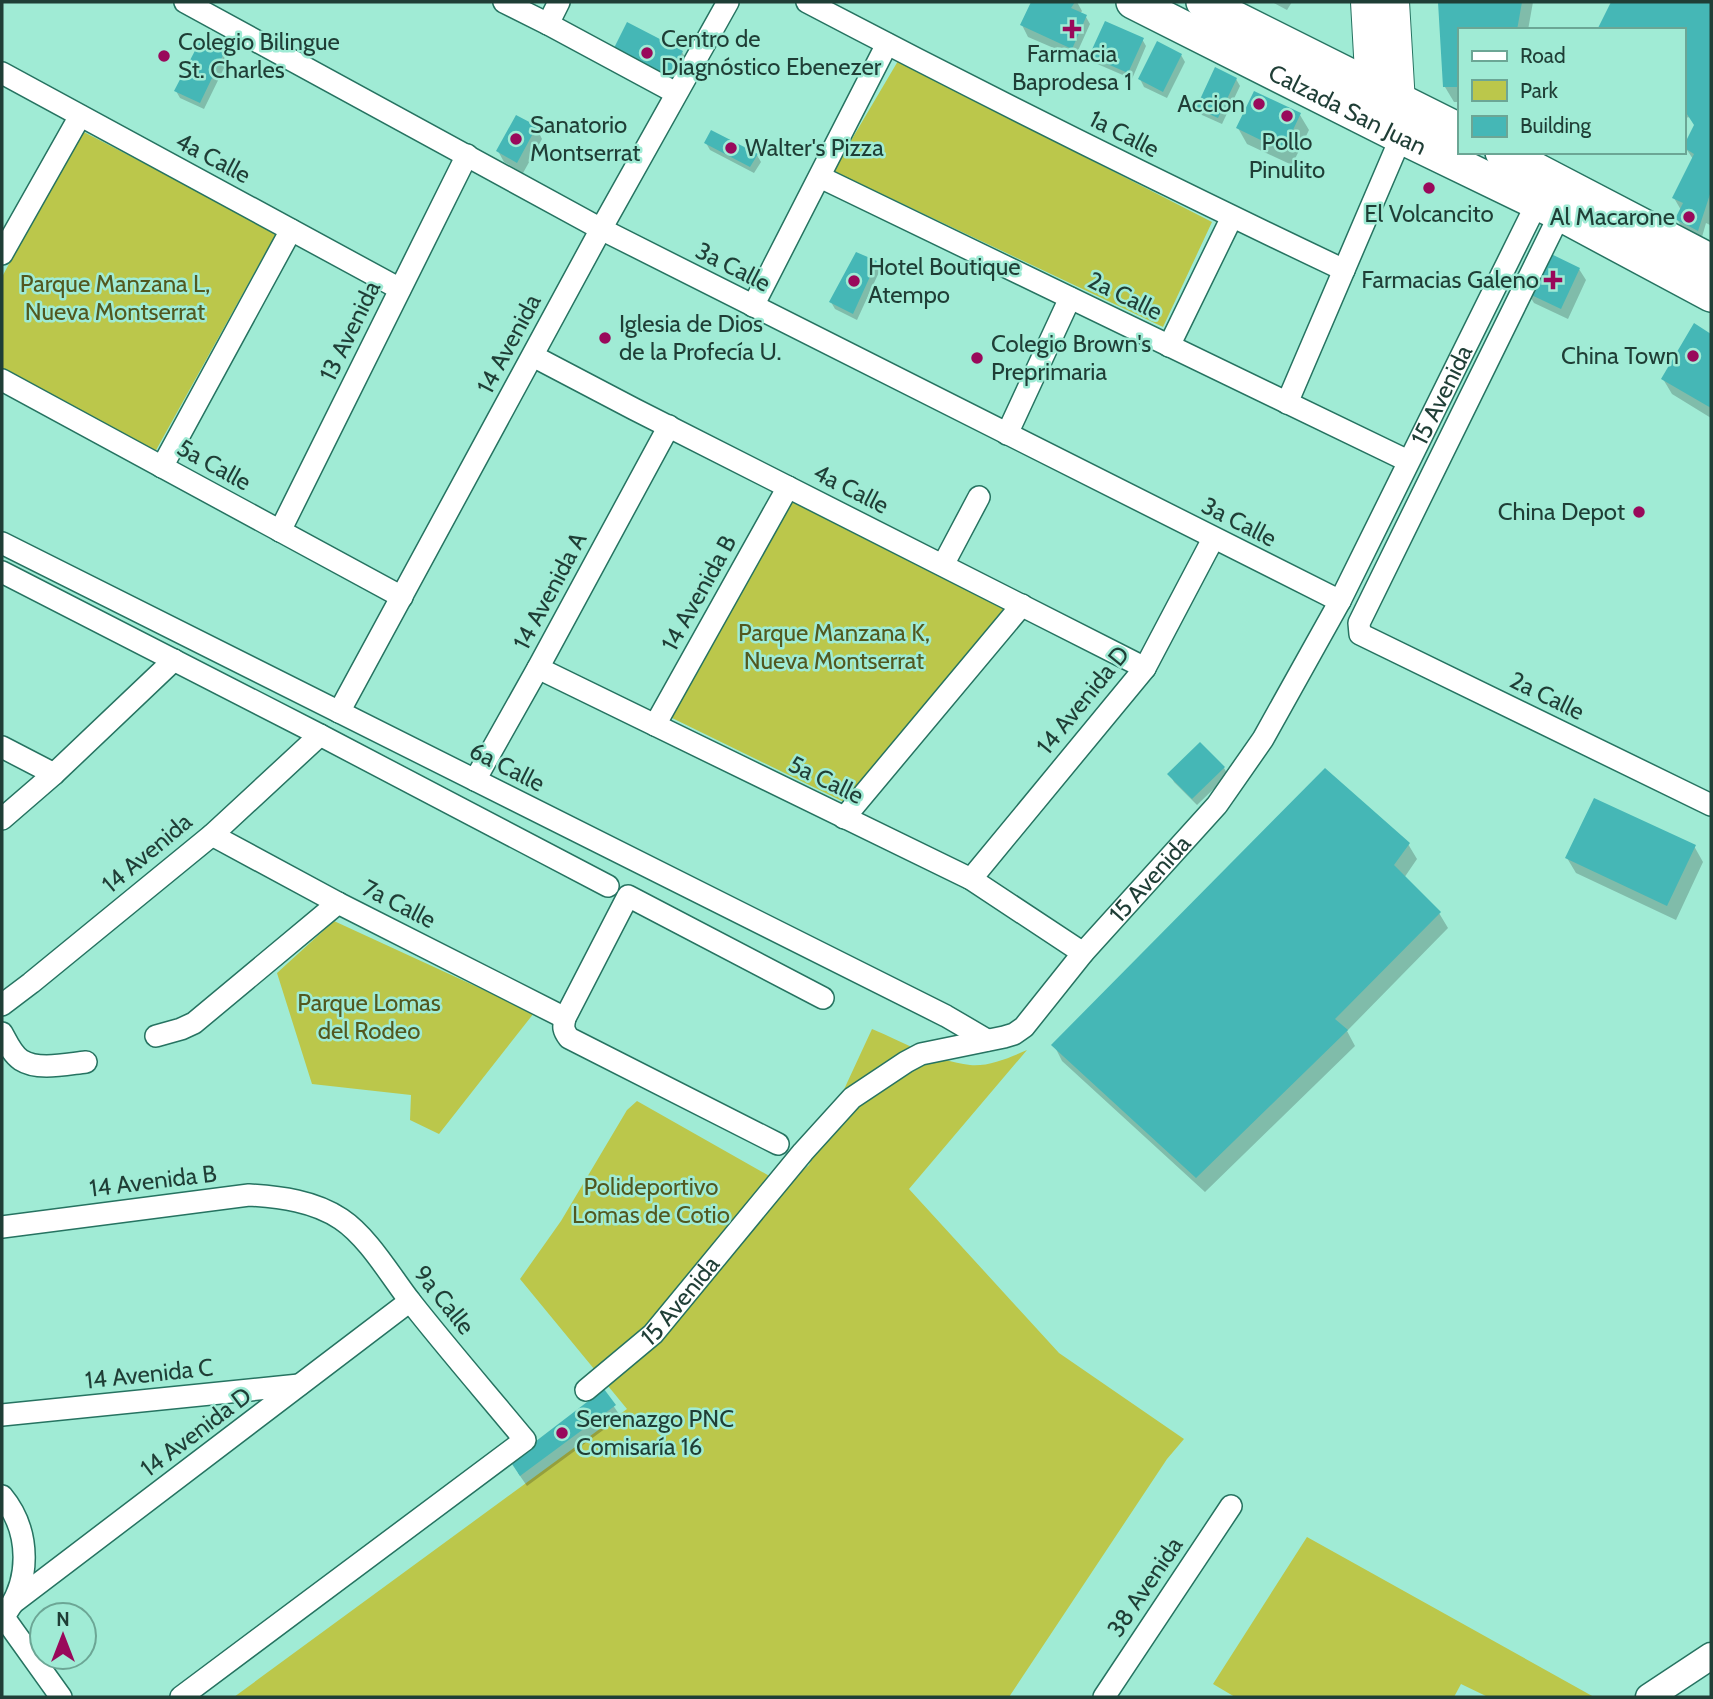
<svg xmlns="http://www.w3.org/2000/svg" width="1713" height="1699" font-family="Cabin,sans-serif">
<style>
.green{fill:#bbc74b}
.shadow{fill:#0003}
.building{fill:#45b7b6}
.lines{fill:none;stroke-linecap:round;stroke-linejoin:round}
.minor-casing{stroke:#267361;stroke-width:24}
.tertiary-casing{stroke:#267361;stroke-width:29}
.secondary-casing{stroke:#267361;stroke-width:32}
.primary-casing{stroke:#267361;stroke-width:36}
.minor{stroke:#fff;stroke-width:21}
.tertiary{stroke:#fff;stroke-width:26}
.secondary{stroke:#fff;stroke-width:30}
.primary{stroke:#fff;stroke-width:33}
.poi-dot{fill:#99095b;stroke:#a0ebd5;stroke-width:2.5}
.labels{text-anchor:middle;stroke-width:5;stroke-linejoin:round;paint-order:stroke}
.poi-label{font-size:24px;fill:#1f3e36;stroke:#a0ebd5;text-anchor:start}
.street-label{font-size:24px;fill:#1f3e36;stroke:#a0ebd5}
.park-label{font-size:24px;fill:#52581f;stroke:#a0ebd5}
</style>
<rect width="100%" height="100%" fill="#a0ebd5"/>
<path class="green" d="M898 61 1212 222 1163 327 833 171Z
M80 130 277 232 155 452 2 369V277Z
M792 496 1009 609 846 803 668 716Z
M334 921 534 1013 439 1134 410 1120 411 1095 312 1084 277 973Z
M872 1029C903 1042 935 1061 970 1065 988 1067 1011 1057 1027 1050L909 1189 1059 1353 1184 1439 1167 1459 1009 1697H234L627 1409 520 1279 561 1221 627 1110 637 1101 773 1178H794L809 1165Z
M1307 1537 1594 1697H1488L1461 1684 1454 1697H1235L1213 1684Z"/>
<path class="shadow" d="M1033 2H1077L1082 11 1080 14 1086 17 1090 24 1076 55 1064 50 1063 52 1028 37 1022 25Z
M1272 2H1292L1287 10Z
M1439 2H1533L1528 30H1459V102H1454L1445 87Z
M1613 2H1711V220L1710 225 1706 223 1702 237 1681 226 1677 219 1681 210 1674 198 1693 159 1685 147 1696 126 1691 117 1683 118V30H1599Z
M1142 39 1146 46 1132 79 1095 63 1091 56Z
M682 52 691 68 675 100 621 71Z
M223 55 227 62 204 109 180 98 176 91Z
M1181 55 1185 62 1167 98 1144 87 1140 79Z
M1236 79 1240 86 1222 124 1202 115 1198 107Z
M1300 115 1309 130 1292 165 1247 144 1238 128Z
M536 127 542 139 523 173 504 162 498 151Z
M706 143 757 155 761 162 754 173 710 150Z
M876 262 880 270 857 320 835 309 831 302Z
M1579 269 1586 280 1568 319 1534 303 1527 292Z
M1694 326 1711 336V418L1672 394 1663 379Z
M1200 745 1224 768 1228 775 1197 805 1174 782 1170 774Z
M1408 844 1417 859 1404 878 1439 913 1448 928 1347 1031 1355 1046 1205 1192 1062 1061 1054 1045Z
M1694 846 1703 862 1676 920 1576 873 1567 858Z
M604 1392 621 1417 527 1486 518 1473Z"/>
<path class="building" d="M1031 2H1075L1071 8 1087 15 1072 49 1020 25Z
M1438 2H1522L1517 30H1459V87H1443Z
M1611 2H1711V191L1698 231 1675 219 1683 203 1672 198 1694 154 1683 147 1694 125 1683 108V30H1597Z
M1105 21 1144 38 1128 73 1089 56Z
M627 22 683 51 666 85 610 56Z
M200 41 224 53 200 103 174 91Z
M1157 41 1182 54 1163 92 1138 79Z
M1215 67 1237 78 1218 118 1196 108Z
M1254 91 1301 113 1283 151 1236 128Z
M516 115 537 126 517 163 496 151Z
M711 130 758 154 750 167 704 143Z
M1545 251 1580 268 1561 309 1525 292Z
M856 252 877 261 853 314 829 302Z
M1694 323 1711 334V408L1661 379Z
M1200 742 1225 767 1192 799 1167 774Z
M1325 768 1410 843 1394 865 1441 912 1335 1019 1348 1030 1196 1178 1051 1045Z
M1594 798 1696 845 1667 906 1565 858Z
M604 1389 616 1405 520 1476 510 1461Z"/>
<g class="lines">
<defs>
<g id="minor">
<path d="M185 2 601 229 1340 601"/>
<path d="M504 2 548 24 676 93"/>
<path d="M807 2C984 95 1163 184 1344 270"/>
<path d="M548 24 559 2"/>
<path d="M2 73 400 289"/>
<path d="M820 177 1408 461"/>
<path d="M1560 214 1359 623 1360 634 1711 805"/>
<path d="M2 254 80 116"/>
<path d="M753 306 887 44"/>
<path d="M1169 346 1232 217"/>
<path d="M533 356 634 409 1145 668"/>
<path d="M2 380 402 597"/>
<path d="M1287 403 1401 137"/>
<path d="M1007 434 1070 298"/>
<path d="M162 467 291 230"/>
<path d="M280 531 467 155"/>
<path d="M2 543 946 1016 987 1040"/>
<path d="M943 565 979 497"/>
<path d="M2 572 320 735 608 886"/>
<path d="M538 668 971 879 1083 953"/>
<path d="M339 712 601 229 728 2"/>
<path d="M655 725 788 487"/>
<path d="M2 747 54 774"/>
<path d="M475 780 538 668 669 426"/>
<path d="M844 818 1022 605"/>
<path d="M2 819 54 774 174 660"/>
<path d="M212 835 338 903 565 1018"/>
<path d="M971 879 1145 668 1213 539"/>
<path d="M2 1005 31 983 212 835 320 735"/>
<path d="M2 1033C7 1042 12 1054 21 1060 38 1071 67 1064 86 1062"/>
<path d="M156 1036 181 1029 194 1023 338 903"/>
<path d="M778 1144 569 1038C563 1030 563 1027 565 1018L628 896 823 998"/>
<path d="M2 1227 249 1195C281 1197 314 1201 341 1219 368 1237 390 1275 410 1301 447 1348 487 1394 525 1440L181 1697"/>
<path id="s1" d="M586 1390 653 1334 803 1152 852 1098 906 1062 921 1054 1004 1037 1014 1034 1024 1027 1083 953 1217 805 1263 739 1340 601 1537 203"/>
<path d="M2 1415 299 1385"/>
<path d="M2 1496C31 1531 32 1583 2 1618"/>
<path d="M13 1603 410 1301"/>
<path d="M3 1616 61 1697"/>
<path d="M1104 1697 1231 1506"/>
</g>
<path id="tertiary" d="M1649 1697 1711 1656"/>
<path id="secondary" d="M1366 2 1372 108
M1394 2 1401 120"/>
<g id="primary">
<path id="s2" d="M1133 2 1401 137 1560 214 1711 295"/>
<path d="M1203 2 1459 130"/>
<path d="M1502 152 1711 261"/>
</g>
</defs>
<use href="#minor" class="minor-casing"/>
<use href="#tertiary" class="tertiary-casing"/>
<use href="#secondary" class="secondary-casing"/>
<use href="#primary" class="primary-casing"/>
<use href="#minor" class="minor"/>
<use href="#tertiary" class="tertiary"/>
<use href="#secondary" class="secondary"/>
<use href="#primary" class="primary"/>
</g>
<g class="poi-dot">
<path d="M1068.5 18.5h7v7h7v7h-7v7h-7v-7h-7v-7h7z"/>
<circle cx="647" cy="53" r="7"/>
<circle cx="164" cy="56" r="7"/>
<circle cx="1259" cy="104" r="7"/>
<circle cx="1287" cy="116" r="7"/>
<circle cx="516" cy="139" r="7"/>
<circle cx="731" cy="148" r="7"/>
<circle cx="1429" cy="188" r="7"/>
<circle cx="1689" cy="217" r="7"/>
<path d="M1549.5 269.5h7v7h7v7h-7v7h-7v-7h-7v-7h7z"/>
<circle cx="854" cy="281" r="7"/>
<circle cx="605" cy="338" r="7"/>
<circle cx="1693" cy="356" r="7"/>
<circle cx="977" cy="358" r="7"/>
<circle cx="1639" cy="512" r="7"/>
<circle cx="562" cy="1433" r="7"/>
</g>
<g class="labels">
<g class="poi-label">
<text x="661" y="47">Centro de<tspan x="661" dy="28">Diagnóstico Ebenezer</tspan></text>
<text x="178" y="50">Colegio Bilingue<tspan x="178" dy="28">St. Charles</tspan></text>
<text x="1072" y="62" text-anchor="middle">Farmacia<tspan x="1072" dy="28">Baprodesa 1</tspan></text>
<text x="1245" y="112" text-anchor="end">Accion</text>
<text x="530" y="133">Sanatorio<tspan x="530" dy="28">Montserrat</tspan></text>
<text x="1287" y="150" text-anchor="middle">Pollo<tspan x="1287" dy="28">Pinulito</tspan></text>
<text x="745" y="156">Walter's Pizza</text>
<text x="1429" y="222" text-anchor="middle">El Volcancito</text>
<text x="1675" y="225" text-anchor="end">Al Macarone</text>
<text x="868" y="275">Hotel Boutique<tspan x="868" dy="28">Atempo</tspan></text>
<text x="1539" y="288" text-anchor="end">Farmacias Galeno</text>
<text x="619" y="332">Iglesia de Dios<tspan x="619" dy="28">de la Profecía U.</tspan></text>
<text x="991" y="352">Colegio Brown's<tspan x="991" dy="28">Preprimaria</tspan></text>
<text x="1679" y="364" text-anchor="end">China Town</text>
<text x="1625" y="520" text-anchor="end">China Depot</text>
<text x="576" y="1427">Serenazgo PNC<tspan x="576" dy="28">Comisaría 16</tspan></text>
</g>
<g class="street-label">
<text dy="8" stroke="none"><textPath href="#s2" startOffset="240">Calzada San Juan</textPath></text>
<text transform="translate(1124 134) rotate(27)" y="8">1a Calle</text>
<text transform="translate(213 158) rotate(28)" y="8">4a Calle</text>
<text transform="translate(733 267) rotate(27)" y="8">3a Calle</text>
<text transform="translate(1125 296) rotate(26)" y="8">2a Calle</text>
<text transform="translate(350 331) rotate(-64)" y="8">13 Avenida</text>
<text transform="translate(509 344) rotate(-62)" y="8">14 Avenida</text>
<text dy="8" stroke="none"><textPath href="#s1" startOffset="1348">15 Avenida</textPath></text>
<text transform="translate(214 465) rotate(29)" y="8">5a Calle</text>
<text transform="translate(851 489) rotate(27)" y="8">4a Calle</text>
<text transform="translate(1239 522) rotate(27)" y="8">3a Calle</text>
<text transform="translate(550 591) rotate(-62)" y="8">14 Avenida A</text>
<text transform="translate(699 593) rotate(-61)" y="8">14 Avenida B</text>
<text transform="translate(1547 696) rotate(26)" y="8">2a Calle</text>
<text transform="translate(1083 700) rotate(-51)" y="8">14 Avenida D</text>
<text transform="translate(507 767) rotate(27)" y="8">6a Calle</text>
<text transform="translate(826 780) rotate(26)" y="8">5a Calle</text>
<text transform="translate(147 853) rotate(-40)" y="8">14 Avenida</text>
<text dy="8" stroke="none"><textPath href="#s1" startOffset="780">15 Avenida</textPath></text>
<text transform="translate(399 904) rotate(27)" y="8">7a Calle</text>
<text transform="translate(153 1181) rotate(-7)" y="8">14 Avenida B</text>
<text transform="translate(444 1300) rotate(51)" y="8">9a Calle</text>
<text dy="8" stroke="none"><textPath href="#s1" startOffset="130">15 Avenida</textPath></text>
<text transform="translate(149 1374) rotate(-6)" y="8">14 Avenida C</text>
<text transform="translate(196 1432) rotate(-37)" y="8">14 Avenida D</text>
<text transform="translate(1145 1587) rotate(-56)" y="8">38 Avenida</text>
</g>
<g class="park-label">
<text x="115" y="292">Parque Manzana L,<tspan x="115" dy="28">Nueva Montserrat</tspan></text>
<text x="834" y="641">Parque Manzana K,<tspan x="834" dy="28">Nueva Montserrat</tspan></text>
<text x="369" y="1011">Parque Lomas<tspan x="369" dy="28">del Rodeo</tspan></text>
<text x="651" y="1195">Polideportivo<tspan x="651" dy="28">Lomas de Cotio</tspan></text>
</g>
</g>
<rect width="1713" height="1699" fill="none" stroke="#1f3e36" stroke-width="7"/>
<rect x="1458" y="28" width="228" height="126" fill="#a0ebd5" stroke="#6ca695" stroke-width="2"/>
<rect x="1472" y="51" width="35" height="10" fill="#ffffff" stroke="#6ca695" stroke-width="2"/>
<text x="1520" y="63" font-size="21" fill="#1f3e36">Road</text>
<rect x="1472" y="80" width="35" height="21" fill="#bbc74b" stroke="#6ca695" stroke-width="2"/>
<text x="1520" y="98" font-size="21" fill="#1f3e36">Park</text>
<rect x="1472" y="116" width="35" height="21" fill="#45b7b6" stroke="#6ca695" stroke-width="2"/>
<text x="1520" y="133" font-size="21" fill="#1f3e36">Building</text>
<g transform="translate(63 1636)"><circle r="33" fill="#a0ebd5" stroke="#6ca695" stroke-width="2"/>
<path d="M0-5L12 26L0 18L-12 26Z" fill="#99095b"/>
<text y="-10" font-size="19" font-weight="bold" text-anchor="middle" fill="#1f3e36">N</text>
</g>
</svg>
